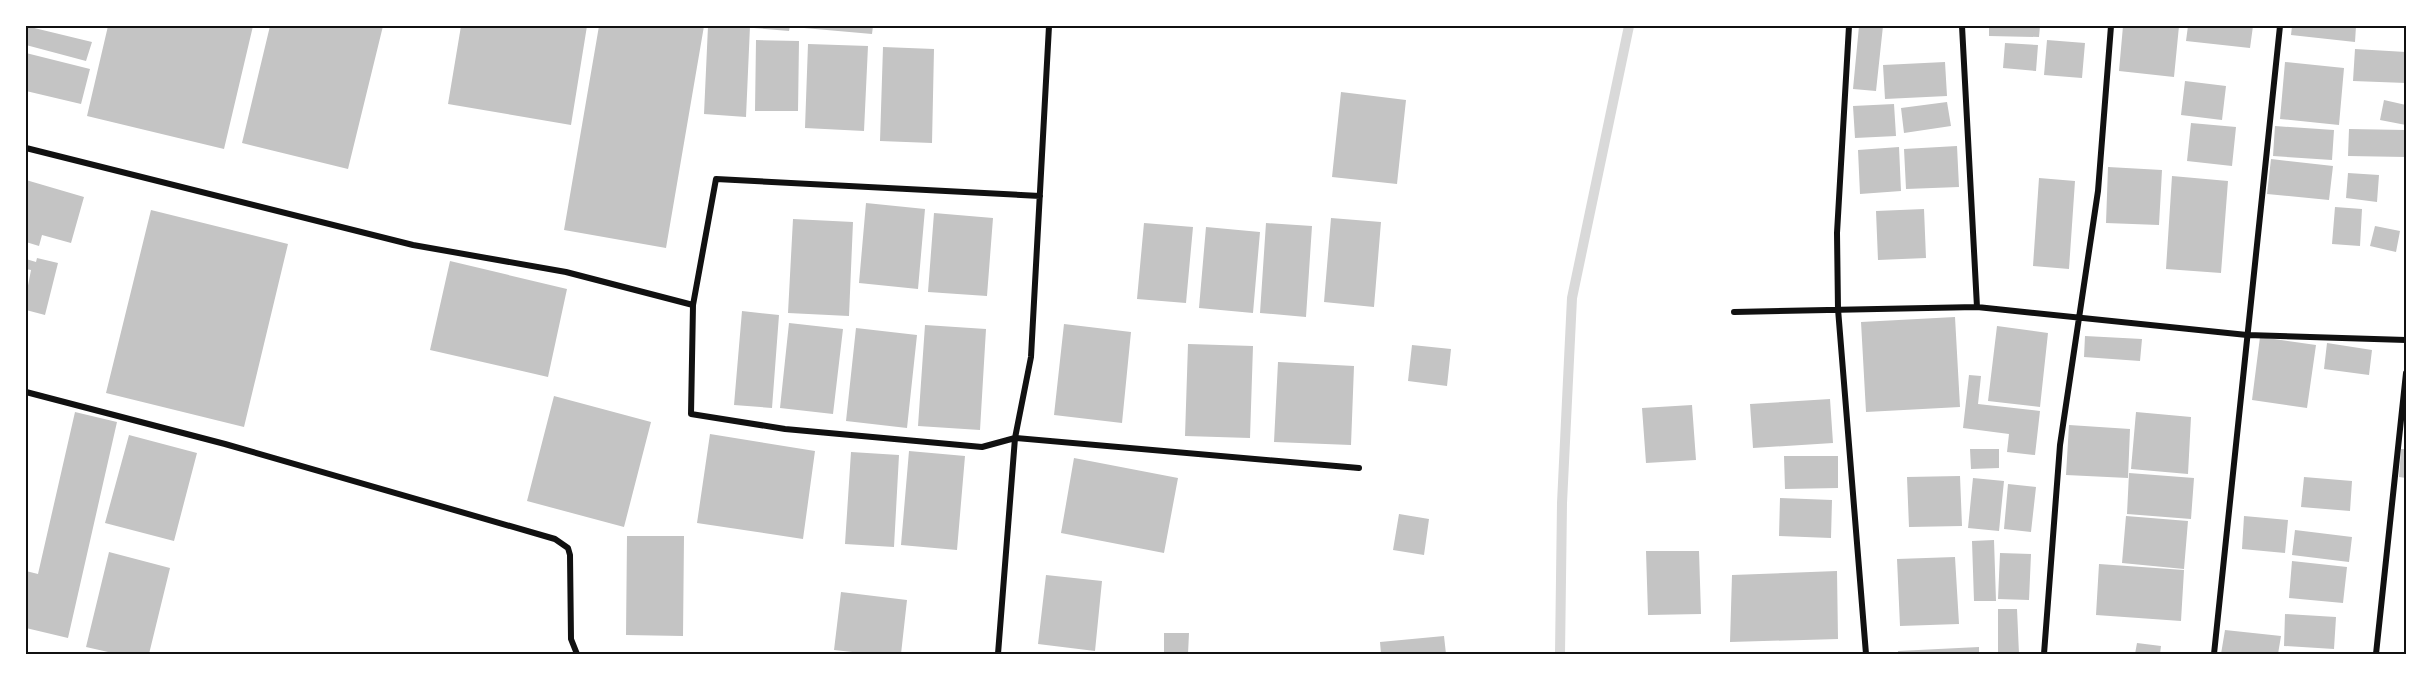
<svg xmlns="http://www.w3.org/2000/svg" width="2432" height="680" font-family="'Archivo Narrow',sans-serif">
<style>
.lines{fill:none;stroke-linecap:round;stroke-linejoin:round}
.stream{stroke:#d9d9d9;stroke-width:10}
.building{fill:#c4c4c4}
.minor{stroke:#111;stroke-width:6}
.neatline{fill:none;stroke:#111;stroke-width:2}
</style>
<rect width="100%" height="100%" fill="#fff"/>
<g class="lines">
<path class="stream" d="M1560 654 1562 503 1572 298 1629 26"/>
</g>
<path class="building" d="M26 26 92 42 86 61 26 45Z
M108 26H253L224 149 87 116Z
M270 26H383L348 169 242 143Z
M461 26H587L571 125 448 104Z
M599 26H704L666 248 564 230Z
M708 26H750L746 117 704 114Z
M755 26H790L789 31 754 28Z
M804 26H873L872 34 804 28Z
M1859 26H1883L1876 91 1853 89Z
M1989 26H2040L2039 37 1989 36Z
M2123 26H2179L2174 77 2119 71Z
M2188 26H2253L2250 48 2186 41Z
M2292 26H2356L2355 42 2291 35Z
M756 40 799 41 798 111H755Z
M2047 40 2085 43 2082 78 2044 75Z
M2005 43 2038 45 2036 71 2003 68Z
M808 44 868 46 864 131 805 128Z
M883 47 934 49 932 143 880 141Z
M2355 49 2406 52V83L2353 81Z
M26 53 90 69 81 104 26 91Z
M1945 62 1947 96 1885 99 1883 65Z
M2285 62 2344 68 2339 125 2280 119Z
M2185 81 2226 86 2222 120 2181 115Z
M1341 92 1406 100 1397 184 1332 177Z
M2384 100 2406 105V125L2380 120Z
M1947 102 1951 126 1904 133 1901 108Z
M1894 104 1896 136 1855 138 1853 106Z
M2191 123 2236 127 2232 166 2187 161Z
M2275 126 2334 130 2332 160 2273 156Z
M2349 129 2406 130V157L2348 156Z
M1957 146 1959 187 1906 189 1904 149Z
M1899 147 1901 191 1860 194 1858 150Z
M2271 159 2333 166 2329 200 2267 194Z
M2108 167 2162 170 2159 225 2106 223Z
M2348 173 2379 175 2377 202 2346 198Z
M2172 176 2228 181 2221 273 2166 269Z
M2039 178 2075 181 2069 269 2033 266Z
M26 180 84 197 71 243 42 235 39 246 26 242Z
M866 203 925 209 918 289 859 283Z
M2335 207 2362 209 2360 246 2332 244Z
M1924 209 1926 258 1878 260 1876 211Z
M151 210 288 244 244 427 106 393Z
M934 213 993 218 987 296 928 292Z
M1331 218 1381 222 1374 307 1324 302Z
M793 219 853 222 849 316 788 313Z
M1144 223 1193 227 1186 303 1137 299Z
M1266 223 1312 226 1306 317 1260 313Z
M2375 226 2400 231 2396 252 2370 246Z
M1206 227 1260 232 1253 313 1199 308Z
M37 258 58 263 45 315 26 310V296L31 270 26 269V259L36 262Z
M450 261 567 289 548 377 430 350Z
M742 311 779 315 772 408 734 405Z
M1955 317 1960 407 1866 412 1861 322Z
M789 323 843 329 833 414 780 408Z
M1064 324 1131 332 1122 423 1054 415Z
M925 325 986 329 980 430 918 426Z
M1997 326 2048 333 2040 407 1988 401Z
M856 328 917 335 907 428 846 421Z
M2085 336 2142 339 2140 361 2084 357Z
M2260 337 2316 345 2307 408 2252 400Z
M2327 343 2372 350 2369 375 2324 369Z
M1188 344 1253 346 1250 438 1185 436Z
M1412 345 1451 349 1447 386 1408 381Z
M1278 362 1354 366 1351 445 1274 442Z
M1969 375 1981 376 1978 404 2040 411 2035 455 2007 452 2009 434 1963 428Z
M554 396 651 422 624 527 527 501Z
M1830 399 1833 443 1753 448 1750 404Z
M1692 405 1696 460 1646 463 1642 408Z
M75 412 117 422 68 638 26 628V571L38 574Z
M2136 412 2191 417 2188 474 2131 469Z
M2069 425 2130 429 2128 478 2066 475Z
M710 434 815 451 803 539 697 523Z
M129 435 197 453 174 541 105 523Z
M1970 449H1999V468L1971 469Z
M2401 449H2406V478L2399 477Z
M909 451 965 456 957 550 901 545Z
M851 452 899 455 894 547 845 544Z
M1784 456H1838V488L1785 489Z
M1074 458 1178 478 1164 553 1061 533Z
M2129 473 2194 478 2191 519 2127 514Z
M1960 476 1962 526 1909 527 1907 477Z
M2304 477 2352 481 2350 511 2301 507Z
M1973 478 2004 481 1999 531 1968 528Z
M2008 484 2036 487 2031 532 2004 529Z
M1780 498 1832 500 1831 538 1779 536Z
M1399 514 1429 519 1424 555 1393 550Z
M2126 516 2188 521 2184 569 2122 563Z
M2244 516 2288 520 2285 553 2242 549Z
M2295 530 2352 537 2349 562 2292 555Z
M627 536H684L683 636 626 635Z
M1994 540 1996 601H1974L1972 541Z
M1646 551H1699L1701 614 1648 615Z
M109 552 170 568 149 654H117L86 647Z
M2000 553 2031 554 2029 600 1998 599Z
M1955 557 1959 624 1900 626 1897 559Z
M2292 561 2347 567 2343 603 2289 598Z
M2099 564 2184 570 2181 621 2096 615Z
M1837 571 1838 639 1730 642 1732 575Z
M1046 575 1102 581 1095 651 1038 644Z
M841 592 907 600 901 654H871L834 650Z
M1998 609H2017L2019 654H1998Z
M2285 614 2336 617 2334 649 2284 646Z
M2225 630 2281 636 2278 654H2221Z
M1164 633H1189L1188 654H1164Z
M1444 636 1446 654H1381L1380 642Z
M2137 643 2161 646 2160 654H2135Z
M1979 647V654H1898V651Z"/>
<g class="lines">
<path class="minor" d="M1849 26 1837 233 1838 309 1866 654
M1962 26 1977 307
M26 148 413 245 566 272 693 305 691 414 785 429 982 447 1015 438 1359 468
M693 305 716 179 1040 196
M1734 312 1977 307 2247 335 2406 340
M26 392 225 444 555 539 568 548 570 555 571 639 577 654
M998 654 1015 438 1031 357 1049 26
M2044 654 2060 445 2098 191 2111 26
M2214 654 2280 26
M2376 654 2406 373"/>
</g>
<rect width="2432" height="680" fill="none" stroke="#ffffff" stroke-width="54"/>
<rect x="27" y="27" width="2378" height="626" class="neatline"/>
</svg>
